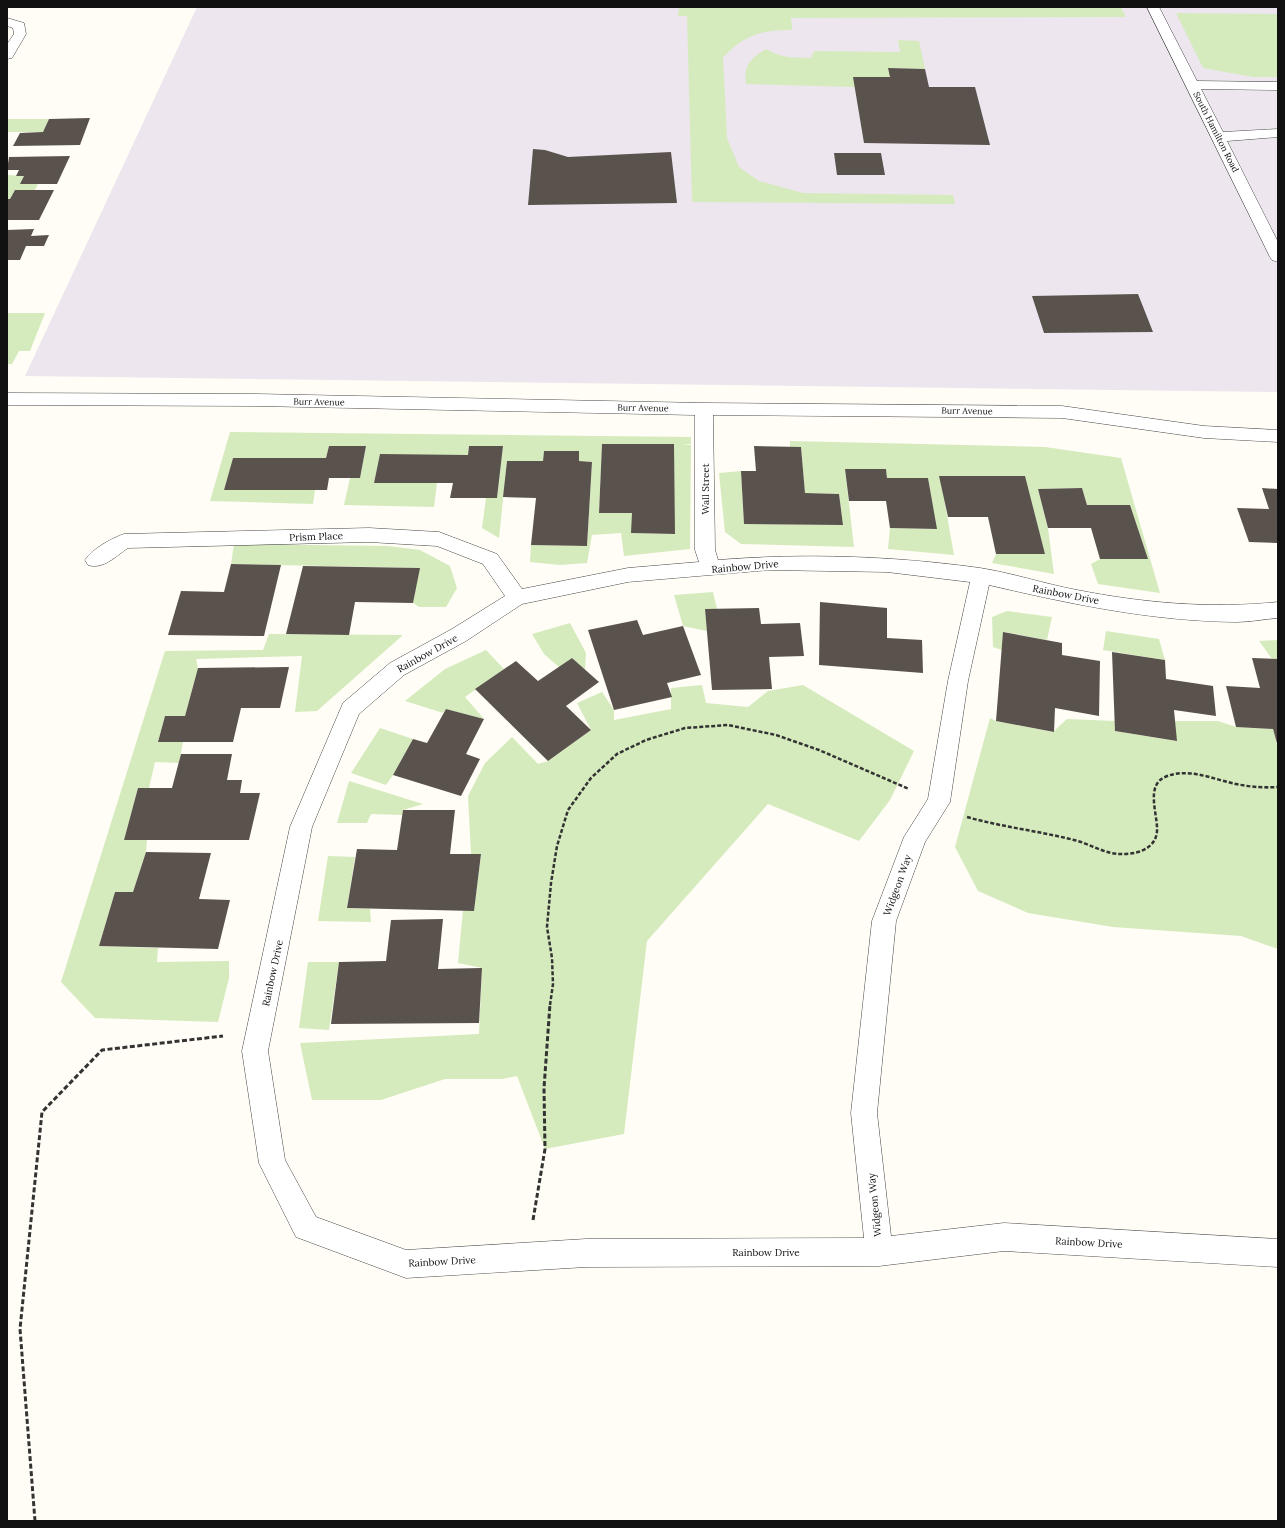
<svg xmlns="http://www.w3.org/2000/svg" width="1285" height="1528" font-family="Lora,serif">
<style>
.industrial{fill:#eee6ef}
.green{fill:#d5ebbd;fill-rule:evenodd}
.building{fill:#5a524d}
.lines{fill:none;stroke-linecap:round;stroke-linejoin:round}
.minor-casing{stroke:#444;stroke-width:1}
.path-far1{stroke:#333;stroke-width:2.5;stroke-dasharray:4 2;stroke-linecap:butt}
.path{stroke:#333;stroke-width:3;stroke-dasharray:5 2.5;stroke-linecap:butt}
.minor{fill:#fff;fill-rule:evenodd}
.labels{text-anchor:middle;stroke-width:4;stroke-linejoin:round;paint-order:stroke}
.far-street-label{font-size:9px;fill:#111;stroke:#fff}
.street-label{font-size:10px;fill:#111;stroke:#fff}
</style>
<rect width="100%" height="100%" fill="#fffdf5"/>
<path class="industrial" d="M197 7H1278V392L25 376Z"/>
<path class="green" d="M679 7H1121L1126 17 791 18 792 30C764 29 742 36 723 58L727 138 739 167 759 181 803 193 953 195 955 204 692 202 687 16H678Z
M1176 13 1278 14V77H1253L1203 68Z
M898 40 919 41 925 69 889 68 890 77 855 87 746 84C743 65 751 58 766 49 785 59 790 57 811 58L814 51 900 52Z
M7 119H49L43 132H7Z
M7 175 24 176 21 184H38L35 190H15L10 199H7Z
M45 313 30 351H19L12 364H7V313Z
M230 432 691 437V444L683 445H691L690 549 624 556 621 533 592 535 587 563 560 565 530 562 531 545 587 546 592 462 579 461V451H544L543 461H507L499 538 482 528 486 498H497L503 446H469L468 455H380L374 483H437L434 507 344 505 350 478H360L366 446 329 447 326 458H233L224 490H315L313 504 210 501ZM602 444 675 534 632 533V513H599Z
M790 441 1045 447 1121 458 1160 593 1098 584 1091 564 1100 559H1148L1087 505 1082 488 1038 489 1048 528 1054 574 992 563 996 554H1045L1024 476H940L954 555 888 549 890 528 936 529 928 478H887L886 469H845L854 547 741 544 725 532 719 473 741 471 744 524 843 525 839 494 805 493 801 447H790Z
M234 544 388 546 420 550 450 566 457 588 446 607H419L413 603 419 568 231 564Z
M713 592 717 609H705L707 631 683 626 674 595Z
M1007 611 1052 617 1047 640 1004 632 1002 650 993 647 992 617Z
M570 623 586 653 585 670 572 658 559 667 544 654 532 634Z
M1106 631 1159 639 1165 660 1103 650Z
M269 634 403 635 317 711 295 712 302 656 196 659 198 668 185 716H165L158 742H183L179 763 155 762 149 788H138L124 840H147L146 852 133 892H115L99 946 158 948 157 962 229 961V978L218 1022 95 1018 61 982 165 651 263 650Z
M1278 640V659H1272L1259 641Z
M486 650 504 669 465 697 484 719 446 709 443 713 405 701 445 669Z
M702 685 706 703 748 707 768 691 803 685 914 751 890 800 859 841 768 804 647 941 624 1134 545 1149 517 1076 502 1079H445L381 1100H312L300 1043 479 1034 482 968 458 963 463 910H474L481 855 471 854 468 796 485 763 512 737 538 764 548 761 591 730 577 703 602 692 614 710V720L671 709V688Z
M990 718 996 721 1053 732 1067 719 1115 721V731L1176 741 1173 721H1218L1236 727 1273 729 1278 749V949L1241 936 1113 927 1028 913 978 891 955 847Z
M380 728 413 739 393 775 386 785 351 773Z
M349 781 423 804 403 810 402 815 371 814 367 823H337Z
M328 856 355 857 347 908 370 909 371 922 318 921Z
M308 962H339L329 1030 299 1028Z"/>
<path class="building" d="M888 68 925 69 929 87H975L990 145 864 143 853 77H890Z
M90 118 80 145 13 146 20 133 43 132 49 119Z
M533 149 545 150 568 157 671 152 677 203 528 205Z
M834 153H881L885 175H837Z
M70 156 57 184H20L24 176H16L19 170H7L9 157Z
M15 190H54L39 220H7V199H10Z
M34 229 31 236 49 235 44 246H26L20 260H7V230Z
M1138 294 1153 332 1044 333 1032 296Z
M602 444H674L675 534 631 533 632 513H599Z
M329 446H366L360 478H329L327 490H224L233 458H326Z
M469 446H503L497 498H450L453 483H374L380 454 468 455Z
M754 446 801 447 805 493 839 494 843 525 744 524 741 471H756Z
M544 451H579V461L592 462 587 546 531 545 536 498 503 497 507 461H543Z
M845 469H886L887 478H928L937 529 890 528 886 501H849Z
M939 476H1025L1045 554H996L988 517H948Z
M1082 488 1087 505H1130L1148 559H1100L1091 528H1048L1038 489Z
M1262 488 1278 489V543L1249 542 1237 508 1269 509Z
M231 564 281 565 264 636 168 635 181 591 224 592Z
M303 566 420 568 413 603 355 602 349 635 286 634Z
M820 602 887 608V638L922 640 923 673 819 665Z
M759 608 761 624 800 623 804 656 769 657 772 689 712 690 705 609Z
M637 620 643 635 683 626 701 675 667 683 672 697 614 710 588 630Z
M1003 632 1062 643V655L1100 661 1099 716 1055 708 1054 732 996 721Z
M1112 652 1165 660 1166 679 1213 686 1216 716 1174 710 1177 741 1115 731Z
M572 658 599 682 566 706 591 730 548 761 475 689 516 661 538 681Z
M1252 658 1278 659V747L1273 729 1236 727 1226 686 1260 688Z
M289 667 280 708H241L233 742H158L165 716H185L198 668Z
M446 709 484 719 466 754 480 759 461 796 393 775 413 739 427 743Z
M181 754H232L227 780H242L240 793H260L249 840H124L138 788H172Z
M403 810H455L450 854H481L474 911 347 908 357 849 397 850Z
M146 852 211 853 199 899 230 900 218 949 99 946 115 892H133Z
M443 919 438 969 482 968 479 1023 331 1024 339 962 386 961 391 920Z"/>
<g class="lines">
<defs>
<path id="minor" d="M1147 7H1159L1197 81 1278 82V90L1201 89 1223 132 1278 129V137L1227 141 1278 242V262L1272 260 1270 257Z
M7 18 24 23 26 34 12 58 7 59V44L14 34 13 28 7 26Z
M7 393 256 394 704 403 1062 406 1204 426 1278 430V442L1204 438 1062 418 713 415 715 550 718 560C805 553 893 556 980 568 1012 573 1045 584 1077 590 1143 603 1211 609 1278 602V618C1264 619 1250 622 1236 622 1151 621 1071 604 989 585L968 681 950 802 925 842 896 921 877 1113 891 1236 1004 1223 1278 1239V1267L1004 1251 879 1266 586 1267 406 1278 296 1237 259 1163 242 1051 290 827 343 703 390 663 452 629 505 596 483 564 437 546 369 542 128 548C116 556 103 570 88 565L85 560C92 549 112 538 124 534L369 528 439 532 497 554 522 589 628 568 699 562 695 550V415L256 406 7 405ZM770 570 887 572 970 582 948 681 928 799 904 837 872 921 851 1113 864 1238 586 1239 406 1250 316 1217 285 1160 268 1051 312 827 359 714 404 675 466 641 522 604 628 582Z"/>
</defs>
<use href="#minor" class="minor-casing"/>
<path class="path-far1" d="M967 817C1002 827 1039 831 1074 840 1091 844 1106 855 1123 854 1140 854 1158 847 1157 828 1157 813 1146 785 1165 777 1188 767 1212 779 1236 784 1250 787 1264 788 1278 787
M550 1005 553 984 552 958 547 927 551 883 557 846 568 810 591 778 617 754 646 740 685 728 728 725 776 735 819 750 909 789"/>
<path class="path" d="M533 1220 545 1149 544 1088 550 1004
M35 1521 20 1329 42 1112 102 1050 223 1036"/>
<use href="#minor" class="minor"/>
</g>
<g class="labels">
<g class="far-street-label">
<text transform="translate(1216 132) rotate(63)" y="3">South Hamilton Road</text>
<text transform="translate(319 402) rotate(1)" y="3">Burr Avenue</text>
<text transform="translate(643 408) rotate(1)" y="3">Burr Avenue</text>
<text transform="translate(967 411) rotate(1)" y="3">Burr Avenue</text>
</g>
<g class="street-label">
<text transform="translate(705 489) rotate(-90)" y="4">Wall Street</text>
<text transform="translate(316 536) rotate(-2)" y="4">Prism Place</text>
<text transform="translate(745 566) rotate(-5)" y="4">Rainbow Drive</text>
<text transform="translate(1066 594) rotate(11)" y="4">Rainbow Drive</text>
<text transform="translate(427 653) rotate(-29)" y="4">Rainbow Drive</text>
<text transform="translate(897 885) rotate(-70)" y="4">Widgeon Way</text>
<text transform="translate(272 973) rotate(-78)" y="4">Rainbow Drive</text>
<text transform="translate(874 1205) rotate(-96)" y="4">Widgeon Way</text>
<text transform="translate(1089 1242) rotate(3)" y="4">Rainbow Drive</text>
<text x="766" y="1256">Rainbow Drive</text>
<text transform="translate(442 1261) rotate(-3)" y="4">Rainbow Drive</text>
</g>
</g>
<rect width="1285" height="1528" fill="none" stroke="#111111" stroke-width="16"/>
</svg>
